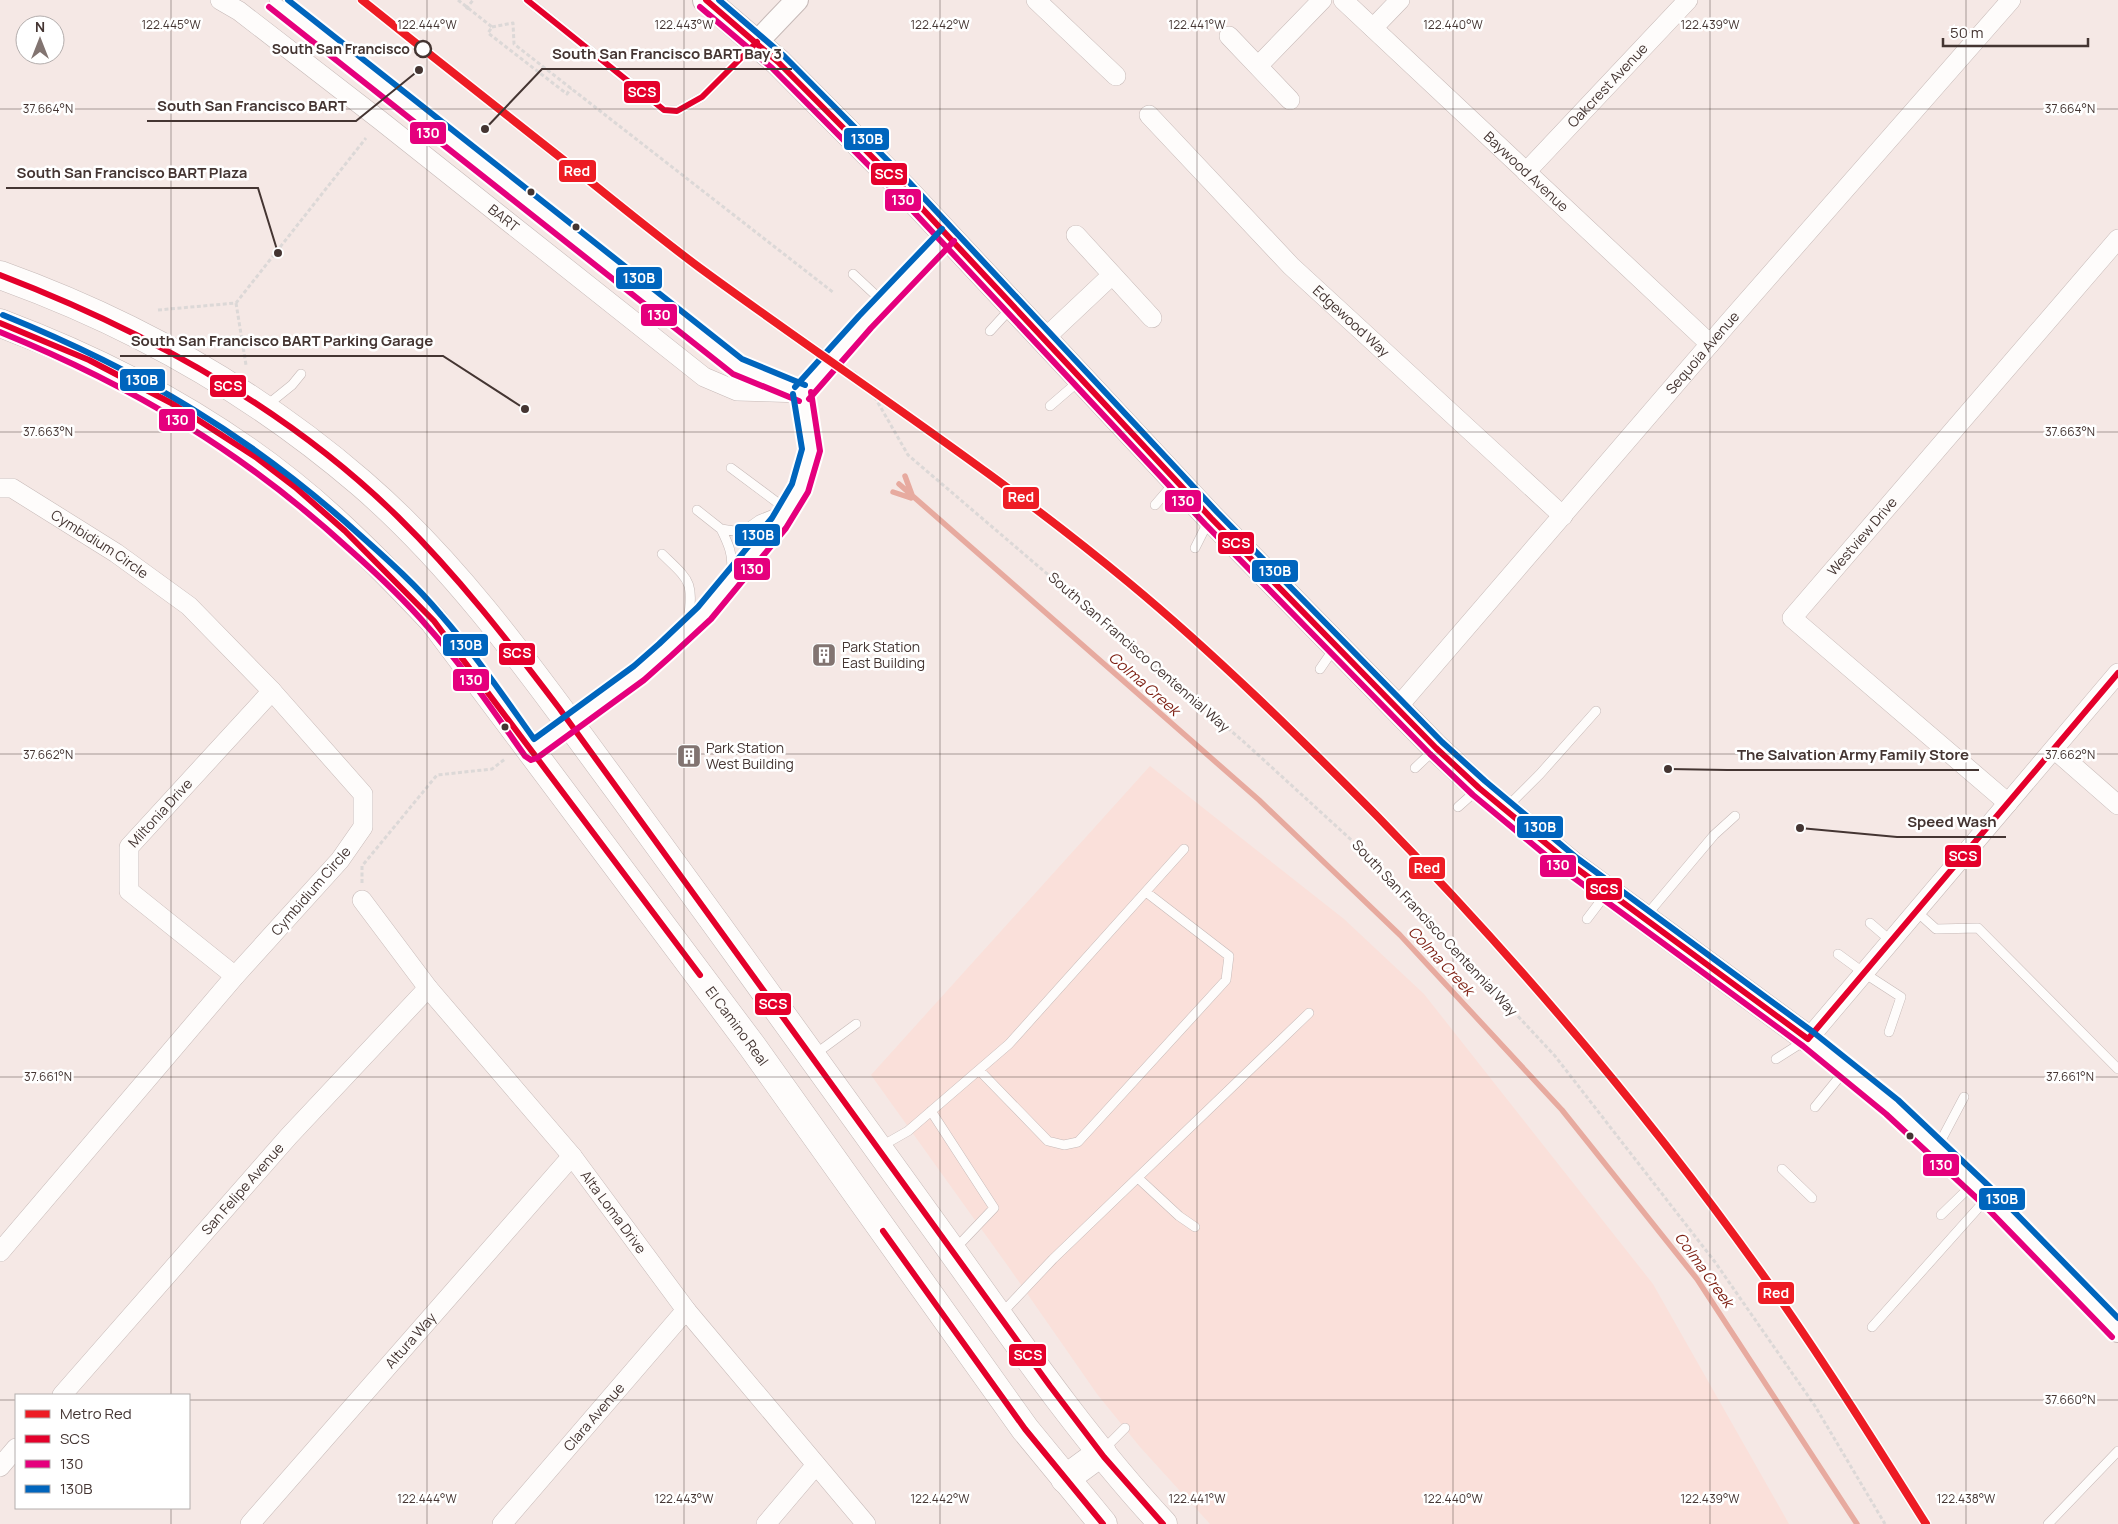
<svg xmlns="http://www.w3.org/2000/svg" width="2118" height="1524" font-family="Manrope,sans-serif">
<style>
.built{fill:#fae0da}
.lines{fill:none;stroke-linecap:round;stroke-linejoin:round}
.stream{stroke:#e7aa9f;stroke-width:5.5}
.service-casing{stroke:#c6b9b7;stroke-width:10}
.minor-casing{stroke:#c6b9b7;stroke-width:20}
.tertiary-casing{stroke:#c6b9b7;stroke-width:24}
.secondary-casing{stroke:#c6b9b7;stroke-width:28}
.primary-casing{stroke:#c6b9b7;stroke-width:29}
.path{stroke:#dcd8d7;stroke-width:3;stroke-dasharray:4 2.5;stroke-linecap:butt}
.service{stroke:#fefcfb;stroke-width:9}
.minor{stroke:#fefcfb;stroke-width:19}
.tertiary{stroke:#fefcfb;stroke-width:22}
.secondary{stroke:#fefcfb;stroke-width:26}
.primary{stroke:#fefcfb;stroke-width:28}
.bus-1-casing{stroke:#fff;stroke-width:10}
.bus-2-casing{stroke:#fff;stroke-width:10}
.bus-3-casing{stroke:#fff;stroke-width:10}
.bus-1{stroke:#e4002b;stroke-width:6}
.bus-2{stroke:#e5007d;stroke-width:6}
.bus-3{stroke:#0065bd;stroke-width:6}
.metro-1-casing{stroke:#fff;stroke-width:11}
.metro-1{stroke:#ed1c24;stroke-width:8}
.ticks{fill:none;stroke:#443532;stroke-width:1;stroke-opacity:0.45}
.stop-dot{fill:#fff;stroke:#443532;stroke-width:2.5}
.bus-dot{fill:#443532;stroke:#fff;stroke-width:2}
.labels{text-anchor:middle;stroke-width:5;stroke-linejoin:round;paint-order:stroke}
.stop-label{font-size:14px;font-weight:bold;fill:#443532;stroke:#fff;text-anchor:end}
.street-label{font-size:14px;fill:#443532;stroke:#fff}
.poi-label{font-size:14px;fill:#443532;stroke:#fff;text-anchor:start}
.water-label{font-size:15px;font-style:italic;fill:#7d1e11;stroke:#fff}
.ticks-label{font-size:12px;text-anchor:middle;fill:#443532;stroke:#fff;stroke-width:5;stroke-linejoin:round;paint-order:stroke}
.leader{fill:none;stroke:#443532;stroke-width:2}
.callout-dot{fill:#443532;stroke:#fff;stroke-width:2}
.callout-label{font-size:15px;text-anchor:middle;font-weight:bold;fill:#443532;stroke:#fff;stroke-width:5;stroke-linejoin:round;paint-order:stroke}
.line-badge{stroke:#fff;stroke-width:2}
.badge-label{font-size:14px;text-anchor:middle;font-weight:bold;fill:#fff}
</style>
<rect width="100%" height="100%" fill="#f5e8e5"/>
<path class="built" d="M1150 766 1344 919 1424 994 1653 1284 1789 1524H1210L1140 1447 1097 1394 1010 1269 871 1075Z"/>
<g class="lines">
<path class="stream" d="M905 476 912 495
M899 484 1259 800 1400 935 1562 1110 1697 1279 1857 1524
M893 492 911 498"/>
<defs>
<path id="service" d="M274 0 738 367 788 387
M527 0 664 110 677 111 702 97 755 44
M853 274 883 302
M990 331 1012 307
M266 406 292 385 301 374
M1050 406 1079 381
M731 468 786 509
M1155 505 1174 483
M697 510 721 529 734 531 746 529 759 520 781 511
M721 529C728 543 734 556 731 572
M1195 548 1209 520
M662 554C690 581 694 581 688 622
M1320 669 1335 647
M1415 768 1434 750
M1458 807 1477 790
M1506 808 1540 774 1596 711
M1916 911 1936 929 1978 928 2118 1069
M1645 917 1714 835 1735 816
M1587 919 1606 894
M1870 923 1891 941
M1838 954 1864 973 1901 997 1889 1032
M814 1055 856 1024
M1776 1059 1806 1040
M979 1070 1048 1141 1064 1145 1078 1142 1226 980 1229 956 1146 892
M1815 1107 1846 1069
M931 1111 994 1208 954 1250
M880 1147 908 1131 1009 1044 1184 849
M1937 1148 1964 1097
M1782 1169 1812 1198
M1138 1178 1179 1216 1195 1227
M1941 1215 1973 1184
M1001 1314 1053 1259 1309 1013
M1872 1327 1988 1197
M1104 1449 1125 1428
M2048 1524 2118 1451"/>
<g id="minor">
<path id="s1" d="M220 0 239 11 380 120 704 377 737 391 802 393"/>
<path d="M1036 0 1116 76"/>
<path id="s2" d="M1343 0 1710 344"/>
<path d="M1373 28 1400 0"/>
<path d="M1229 36 1290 100"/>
<path d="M1259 65 1322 0"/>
<path id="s3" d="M1149 115 1291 266 1563 516"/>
<path id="s4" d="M1526 172 1688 0"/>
<path d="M1076 235 1152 318"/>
<path d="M1044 339 1112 275"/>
<path id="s5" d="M0 488H12L116 553 189 606 272 691 363 794V827L340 860 235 976 0 1252"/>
<path id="s6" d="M1396 709 1728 323 2011 0"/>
<path d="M2054 749 2118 805"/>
<path id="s7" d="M2008 803 1792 618 2118 239"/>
<path id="s8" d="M362 900 428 988 572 1156 686 1310 866 1524"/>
<path id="s9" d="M235 976 129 891V847L272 691"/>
<path d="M1808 1039 2118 673"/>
<path id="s10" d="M62 1395 289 1136 428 988"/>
<path d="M0 1467 16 1448"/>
<path id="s11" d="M250 1524 572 1156"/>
<path id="s12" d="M502 1524 686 1310"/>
<path d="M766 1524 816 1465"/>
</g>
<path id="tertiary" d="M757 42 797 0
M532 751 639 673 665 650 704 613 779 523 800 488 811 450 802 393 865 322 948 235
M1808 1039C1851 1073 1893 1107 1933 1144 1997 1204 2057 1268 2118 1331"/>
<path id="secondary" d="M706 0 778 62 903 188 1211 518 1436 748 1479 788 1572 865 1808 1039"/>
<g id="primary">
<path d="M0 275C131 322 255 392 361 483 462 570 539 682 618 789 728 939 836 1091 945 1241 1014 1337 1082 1437 1163 1524"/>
<path id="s13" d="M0 323C120 368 237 432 332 519 367 551 401 586 434 621L752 1046 1025 1429 1103 1524"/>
<path d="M1065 1479 1102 1452"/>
</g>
</defs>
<use href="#service" class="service-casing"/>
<use href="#minor" class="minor-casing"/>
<use href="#tertiary" class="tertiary-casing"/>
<use href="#secondary" class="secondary-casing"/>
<use href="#primary" class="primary-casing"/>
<path class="path" d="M458 0 492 27 488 33 567 94 571 88
M466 9 473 0
M492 27 513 23 514 44 834 293
M236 303 246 365
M158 310 236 303 366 138
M854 372 869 387 908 455 1244 742 1370 857 1555 1056 1715 1262 1815 1406 1885 1524
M362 883V866L437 775 492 769 505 759"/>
<use href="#service" class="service"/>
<use href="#minor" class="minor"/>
<use href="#tertiary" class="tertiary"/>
<use href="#secondary" class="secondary"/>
<use href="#primary" class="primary"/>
<defs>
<path id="bus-1" d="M527 0 664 110 677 111 702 97 757 42
M706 0 778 62 903 188 1211 518 1436 748 1479 788 1572 865 1808 1039
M0 275C146 331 286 407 398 517 458 576 509 642 559 708L1050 1386 1104 1457 1163 1524
M0 323 89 360 175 405 257 458 295 487 345 531 434 621 700 975
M1808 1039 2118 673
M883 1231 1025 1429 1103 1524"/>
<path id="bus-2" d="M269 7 733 374 799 401
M700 7 772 68 897 194 1205 524 1430 754 1473 795 1566 872 1803 1046 1886 1114 1982 1203 2112 1337
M0 332C133 386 243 452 349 549 376 573 403 598 427 626 463 666 494 712 525 756L531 760 537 758 644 680 671 656 711 619 786 528 808 492 820 451 811 392
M809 399 871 328 954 241"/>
<path id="bus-3" d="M288 0 742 359 805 385
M719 0 784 56 909 182 1217 512 1442 742 1485 781 1577 858 1813 1032 1898 1100 1994 1191 2118 1318
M3 315C141 371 251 436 361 536 389 561 417 586 441 615 475 654 504 697 534 739L634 666 659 644 698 607 772 518 792 484 802 449 793 394
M795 387 859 316 942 229"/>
</defs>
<use href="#bus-1" class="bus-1-casing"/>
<use href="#bus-2" class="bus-2-casing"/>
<use href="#bus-3" class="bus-3-casing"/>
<use href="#bus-1" class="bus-1"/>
<use href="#bus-2" class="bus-2"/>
<use href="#bus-3" class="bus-3"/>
<defs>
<path id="metro-1" d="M362 0C428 53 495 106 561 158 607 195 653 233 700 268 843 373 992 469 1128 582 1216 655 1298 736 1378 817 1522 965 1656 1123 1775 1292 1828 1368 1877 1446 1926 1524"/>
</defs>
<use href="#metro-1" class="metro-1-casing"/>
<use href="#metro-1" class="metro-1"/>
</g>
<path class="ticks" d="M171 0V1395M427 0V1524M684 0V1524M940 0V1524M1197 0V1524M1453 0V1524M1710 0V1524M1966 0V1524M0 109H2118M0 432H2118M0 754H2118M0 1077H2118M0 1400H16M189 1400H2118M171 1508V1524"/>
<defs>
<symbol id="building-square" viewBox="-11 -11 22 22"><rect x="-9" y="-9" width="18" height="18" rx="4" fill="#827471" stroke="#fff"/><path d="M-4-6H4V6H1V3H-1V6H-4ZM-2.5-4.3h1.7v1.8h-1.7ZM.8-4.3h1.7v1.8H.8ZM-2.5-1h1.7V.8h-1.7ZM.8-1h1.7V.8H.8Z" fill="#fff"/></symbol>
</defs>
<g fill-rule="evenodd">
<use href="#building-square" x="810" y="641" width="28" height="28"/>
<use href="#building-square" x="675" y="742" width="28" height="28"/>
</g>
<circle class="stop-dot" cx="423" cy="49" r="8"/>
<g class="bus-dot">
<circle cx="531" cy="192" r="4.5"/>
<circle cx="576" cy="227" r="4.5"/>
<circle cx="505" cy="727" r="4.5"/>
<circle cx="1910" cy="1136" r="4.5"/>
</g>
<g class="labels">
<g class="stop-label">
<text x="410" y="54">South San Francisco</text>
</g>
<g class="street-label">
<text dy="5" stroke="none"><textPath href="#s4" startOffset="119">Oakcrest Avenue</textPath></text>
<text dy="5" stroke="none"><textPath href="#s2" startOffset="251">Baywood Avenue</textPath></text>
<text dy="5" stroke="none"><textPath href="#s1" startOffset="358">BART</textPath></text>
<text dy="5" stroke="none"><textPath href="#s3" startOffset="289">Edgewood Way</textPath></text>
<text dy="5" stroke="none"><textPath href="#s6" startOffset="470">Sequoia Avenue</textPath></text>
<text dy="5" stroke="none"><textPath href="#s7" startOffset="392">Westview Drive</textPath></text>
<text dy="5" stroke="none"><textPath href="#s5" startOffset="116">Cymbidium Circle</textPath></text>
<text transform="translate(1139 652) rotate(41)" y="5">South San Francisco Centennial Way</text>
<text dy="5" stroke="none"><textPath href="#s9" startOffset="226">Miltonia Drive</textPath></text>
<text transform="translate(311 891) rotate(-49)" y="5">Cymbidium Circle</text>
<text transform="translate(1435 928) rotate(47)" y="5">South San Francisco Centennial Way</text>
<text dy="5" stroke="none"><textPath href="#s13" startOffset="1038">El Camino Real</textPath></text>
<text dy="5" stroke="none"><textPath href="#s10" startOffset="274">San Felipe Avenue</textPath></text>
<text dy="5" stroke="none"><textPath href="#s8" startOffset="401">Alta Loma Drive</textPath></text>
<text dy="5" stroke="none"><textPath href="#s11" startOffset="244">Altura Way</textPath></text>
<text dy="5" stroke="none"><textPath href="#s12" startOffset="141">Clara Avenue</textPath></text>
</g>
<g class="poi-label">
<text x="842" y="652">Park Station<tspan x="842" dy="16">East Building</tspan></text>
<text x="706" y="753">Park Station<tspan x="706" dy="16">West Building</tspan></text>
</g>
<g class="water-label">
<text transform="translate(1144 684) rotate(41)" y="5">Colma Creek</text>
<text transform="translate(1441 961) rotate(47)" y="5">Colma Creek</text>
<text transform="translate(1704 1270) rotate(54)" y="5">Colma Creek</text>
</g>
</g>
<g class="ticks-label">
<text x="171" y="29">122.445°W</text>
<text x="427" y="29">122.444°W</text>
<text x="684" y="29">122.443°W</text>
<text x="940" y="29">122.442°W</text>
<text x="1197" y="29">122.441°W</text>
<text x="1453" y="29">122.440°W</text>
<text x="1710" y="29">122.439°W</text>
<text x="48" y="113">37.664°N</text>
<text x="2070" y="113">37.664°N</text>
<text x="48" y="436">37.663°N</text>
<text x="2070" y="436">37.663°N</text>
<text x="48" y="759">37.662°N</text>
<text x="2070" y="759">37.662°N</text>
<text x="48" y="1081">37.661°N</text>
<text x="2070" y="1081">37.661°N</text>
<text x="2070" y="1404">37.660°N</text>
<text x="427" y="1503">122.444°W</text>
<text x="684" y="1503">122.443°W</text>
<text x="940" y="1503">122.442°W</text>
<text x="1197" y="1503">122.441°W</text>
<text x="1453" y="1503">122.440°W</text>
<text x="1710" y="1503">122.439°W</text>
<text x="1966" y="1503">122.438°W</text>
</g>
<path class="leader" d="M485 129L542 69H792M419 70L356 121H147M278 253L258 188H6M525 409L443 356H120M1668 769L1727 770H1979M1800 828L1897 837H2006"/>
<g class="callout-dot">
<circle cx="485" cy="129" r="5"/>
<circle cx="419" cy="70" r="5"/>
<circle cx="278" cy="253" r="5"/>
<circle cx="525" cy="409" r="5"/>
<circle cx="1668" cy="769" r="5"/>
<circle cx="1800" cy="828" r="5"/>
</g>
<g class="callout-label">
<text x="667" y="59">South San Francisco BART Bay 3</text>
<text x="252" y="111">South San Francisco BART</text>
<text x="132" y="178">South San Francisco BART Plaza</text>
<text x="282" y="346">South San Francisco BART Parking Garage</text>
<text x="1853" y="760">The Salvation Army Family Store</text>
<text x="1952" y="827">Speed Wash</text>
</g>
<g class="line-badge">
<rect x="623" y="80" width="38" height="24" rx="5" fill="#e4002b"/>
<rect x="409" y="121" width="38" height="24" rx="5" fill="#e5007d"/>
<rect x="843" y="127" width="47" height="24" rx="5" fill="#0065bd"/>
<rect x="558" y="159" width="39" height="24" rx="5" fill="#ed1c24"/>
<rect x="870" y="162" width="38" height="24" rx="5" fill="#e4002b"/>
<rect x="884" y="188" width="38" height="24" rx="5" fill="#e5007d"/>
<rect x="615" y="266" width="48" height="24" rx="5" fill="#0065bd"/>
<rect x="640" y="303" width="38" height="24" rx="5" fill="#e5007d"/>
<rect x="119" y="368" width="47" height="24" rx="5" fill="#0065bd"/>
<rect x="209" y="374" width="38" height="24" rx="5" fill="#e4002b"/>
<rect x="158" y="408" width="38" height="24" rx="5" fill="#e5007d"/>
<rect x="1002" y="486" width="38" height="24" rx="5" fill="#ed1c24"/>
<rect x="1164" y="489" width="38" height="24" rx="5" fill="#e5007d"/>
<rect x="734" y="523" width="47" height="24" rx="5" fill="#0065bd"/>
<rect x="1217" y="531" width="38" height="24" rx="5" fill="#e4002b"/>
<rect x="733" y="557" width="38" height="24" rx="5" fill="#e5007d"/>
<rect x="1251" y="559" width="48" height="24" rx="5" fill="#0065bd"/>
<rect x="442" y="633" width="47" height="24" rx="5" fill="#0065bd"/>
<rect x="498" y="642" width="38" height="24" rx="5" fill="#e4002b"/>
<rect x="452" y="668" width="38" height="24" rx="5" fill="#e5007d"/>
<rect x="1516" y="815" width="48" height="24" rx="5" fill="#0065bd"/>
<rect x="1944" y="844" width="38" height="24" rx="5" fill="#e4002b"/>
<rect x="1539" y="854" width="38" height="24" rx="5" fill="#e5007d"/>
<rect x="1408" y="856" width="38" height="24" rx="5" fill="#ed1c24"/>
<rect x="1585" y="877" width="38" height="24" rx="5" fill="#e4002b"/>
<rect x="754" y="992" width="38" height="24" rx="5" fill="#e4002b"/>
<rect x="1922" y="1153" width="38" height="24" rx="5" fill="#e5007d"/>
<rect x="1978" y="1187" width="48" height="24" rx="5" fill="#0065bd"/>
<rect x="1757" y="1281" width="38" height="24" rx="5" fill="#ed1c24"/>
<rect x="1008" y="1343" width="39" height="24" rx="5" fill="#e4002b"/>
</g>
<g class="badge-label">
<text x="642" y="97">SCS</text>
<text x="428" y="138">130</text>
<text x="867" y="144">130B</text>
<text x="577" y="176">Red</text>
<text x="889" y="179">SCS</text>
<text x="903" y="205">130</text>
<text x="639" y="283">130B</text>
<text x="659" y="320">130</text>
<text x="142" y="385">130B</text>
<text x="228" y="391">SCS</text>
<text x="177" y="425">130</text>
<text x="1021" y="502">Red</text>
<text x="1183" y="506">130</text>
<text x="758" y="540">130B</text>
<text x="1236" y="548">SCS</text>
<text x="752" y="574">130</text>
<text x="1275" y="576">130B</text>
<text x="466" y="650">130B</text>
<text x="517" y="658">SCS</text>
<text x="471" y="685">130</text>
<text x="1540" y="832">130B</text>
<text x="1963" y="861">SCS</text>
<text x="1558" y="870">130</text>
<text x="1427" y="873">Red</text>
<text x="1604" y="894">SCS</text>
<text x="773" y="1009">SCS</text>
<text x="1941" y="1170">130</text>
<text x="2002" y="1204">130B</text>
<text x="1776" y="1298">Red</text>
<text x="1028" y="1360">SCS</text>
</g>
<rect x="15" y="1394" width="175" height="115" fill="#ffffff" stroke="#b4aead"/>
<rect x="25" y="1410" width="25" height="8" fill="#ed1c24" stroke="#b4aead"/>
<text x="60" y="1419" font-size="15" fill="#443532">Metro Red</text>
<rect x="25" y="1435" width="25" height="8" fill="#e4002b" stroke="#b4aead"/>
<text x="60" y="1444" font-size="15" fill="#443532">SCS</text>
<rect x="25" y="1460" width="25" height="8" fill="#e5007d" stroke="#b4aead"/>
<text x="60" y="1469" font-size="15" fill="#443532">130</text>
<rect x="25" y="1485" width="25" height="8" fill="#0065bd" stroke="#b4aead"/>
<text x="60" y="1494" font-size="15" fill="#443532">130B</text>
<g transform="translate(40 40)"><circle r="24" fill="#ffffff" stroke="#b4aead"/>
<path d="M0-4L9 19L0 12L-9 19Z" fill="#827471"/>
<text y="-8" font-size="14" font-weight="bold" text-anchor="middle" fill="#443532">N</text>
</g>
<path d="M1943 38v8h145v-8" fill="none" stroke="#443532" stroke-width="2.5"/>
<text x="1950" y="38" font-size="15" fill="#443532" stroke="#ffffff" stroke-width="4" paint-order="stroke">50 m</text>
</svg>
